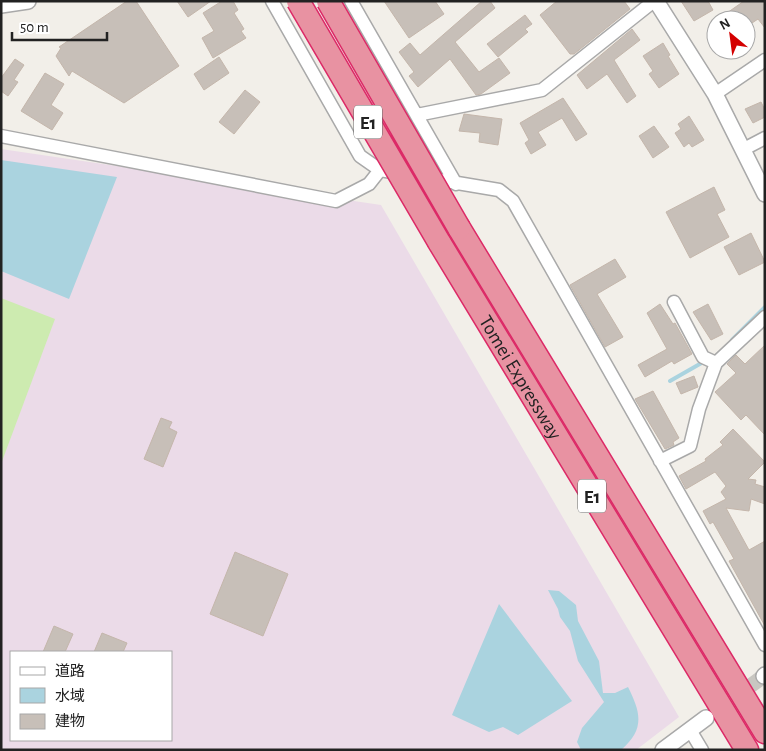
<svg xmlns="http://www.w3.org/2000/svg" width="766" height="751" font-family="'Alegreya Sans','Noto Sans JP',sans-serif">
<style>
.industrial{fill:#ebdbe8;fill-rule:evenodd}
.grass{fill:#cdebb0}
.water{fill:#aad3df}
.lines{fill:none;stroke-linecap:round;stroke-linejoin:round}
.stream{stroke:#aad3df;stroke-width:4}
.building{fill:#c7bfb8;stroke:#c4b6ab}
.tertiary-tunnel{stroke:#c8c6c1;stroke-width:15;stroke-dasharray:15 8;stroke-linecap:butt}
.minor-casing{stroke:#a9a9a9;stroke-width:15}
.tertiary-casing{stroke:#a9a9a9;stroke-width:18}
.motorway-casing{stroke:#dc2a67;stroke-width:25}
.minor{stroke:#fff;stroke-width:12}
.tertiary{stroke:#fff;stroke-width:15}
.motorway{stroke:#e892a2;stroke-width:22}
.motorway-bridge-casing{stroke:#dc2a67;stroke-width:25;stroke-linecap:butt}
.motorway-bridge{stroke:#e892a2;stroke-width:22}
.labels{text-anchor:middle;stroke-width:4.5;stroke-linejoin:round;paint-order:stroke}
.shield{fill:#fff;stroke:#646464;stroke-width:1}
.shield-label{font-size:19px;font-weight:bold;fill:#222}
.street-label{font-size:20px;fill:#222;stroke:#fff}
</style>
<rect width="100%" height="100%" fill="#f2efe9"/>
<path class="industrial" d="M1 149 381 205 679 717 636 750H1ZM11 652H171V740H11Z"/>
<path class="grass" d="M1 298 55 319 1 464Z"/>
<path class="water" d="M1 160 117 177 69 299 1 271Z
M548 590 559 591 576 605 578 621 599 661 603 693H615L628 687C641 713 645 729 621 750H581L577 742 582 728 604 702 578 661 570 631 560 617 558 609Z
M499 604 572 701 518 735 503 727 489 732 452 715Z"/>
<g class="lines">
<path class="stream" d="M732 340 765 307
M670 381 705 361"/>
</g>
<path class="building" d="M127 1H136L179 66 124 103 72 71 69 76 56 56 61 48 59 47Z
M177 1H211L188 17Z
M222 1H233L238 10 234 13 244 29 241 31 246 38 213 58 202 38 214 31 203 13Z
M384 1H435L444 14 409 38Z
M482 1H490L495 8 455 42 479 72 499 58 510 73 481 94 476 95 450 59 418 87 409 76 414 72 399 52 410 43 420 55Z
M557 1H624L630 9 574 54H570L540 15Z
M681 1H708L713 10 694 21Z
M744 1H765V28L758 19 746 27V20H717Z
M525 15 532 24 525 29 528 32 498 57 487 44Z
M632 29 640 40 614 60 636 96 627 103 607 74 587 89 577 75Z
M663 43 670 55 668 56 679 74 659 88 649 74 653 71 643 56Z
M219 57 229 73 204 90 194 74Z
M15 59 24 65 14 80 18 82 8 96 1 91V78Z
M45 73 64 84 51 105 63 113 52 130 21 111Z
M245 90 260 102 234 134 219 122Z
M563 98 587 134 576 141 562 118 538 132 546 145 531 154 525 143 529 140 520 123Z
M761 102 765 110V117L753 123 745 109Z
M464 114 502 119 498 145 479 142 480 133 459 131Z
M689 116 704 140 692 147 689 143 684 147 675 133 681 129 678 124Z
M654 126 669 147 653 158 639 136Z
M714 187 725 210 717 214 729 237 690 258 666 212Z
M751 233 765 262 739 275 724 247Z
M615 259 626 277 597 294 623 337 605 347 570 285Z
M660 304 673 324 675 323 692 354 674 364 672 361 645 377 638 365 667 349 647 313Z
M708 304 723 334 711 340 693 312Z
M765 345V435L746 415 741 420 715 392 736 373 727 364 736 355 745 364Z
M694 376 698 387 681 394 676 383Z
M653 391 679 438 673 442 674 445 665 449 635 399Z
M161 418 172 422 169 428 177 432 163 467 144 459Z
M733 429 765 462 748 479 756 480 755 484 765 487V504L751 499 749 511 726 508 749 550 765 541V626L729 561 734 559 713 522 710 524 703 511 726 499 721 492 726 486 715 472 686 489 679 476 706 461 705 459 723 445 720 442Z
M235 552 288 574 263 636 210 614Z
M54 626 73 634 65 652H43Z
M102 633 127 643 123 652H94Z"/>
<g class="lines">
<path class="tertiary-tunnel" d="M713 713 764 676"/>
<defs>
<path id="minor" d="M272 1 360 156 380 170 499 190 513 201 765 645
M351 1 456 184
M715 94 765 60
M417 115 542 90 654 1
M1 136 336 201 369 184 380 170
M744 149 765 138
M674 302 703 357 716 363 765 317
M660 461 690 446 699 409 716 363
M690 730 702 750"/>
<path id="tertiary" d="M656 1 715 94 765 194
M1 5 28 1
M764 676 765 675
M663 750 706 718"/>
<g id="motorway">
<path d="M459 228 765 732"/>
<path id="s1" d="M439 242 747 750"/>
</g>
</defs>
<use href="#minor" class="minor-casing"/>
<use href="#tertiary" class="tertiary-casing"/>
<use href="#motorway" class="motorway-casing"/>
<use href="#minor" class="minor"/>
<use href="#tertiary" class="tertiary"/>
<use href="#motorway" class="motorway"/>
<defs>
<path id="motorway-bridge" d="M298 1 439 242
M328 1 459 228"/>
</defs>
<use href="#motorway-bridge" class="motorway-bridge-casing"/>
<use href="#motorway-bridge" class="motorway-bridge"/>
</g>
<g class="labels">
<g class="shield">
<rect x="354" y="105.5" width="28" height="33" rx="4"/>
<rect x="578" y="479.5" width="28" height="33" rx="4"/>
</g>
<g class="shield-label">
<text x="368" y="129">E1</text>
<text x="592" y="503">E1</text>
</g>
<g class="street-label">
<text dy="7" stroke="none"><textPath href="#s1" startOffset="158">Tomei Expressway</textPath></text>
</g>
</g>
<rect width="766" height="751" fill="none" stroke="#222222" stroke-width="5"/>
<rect x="10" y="651" width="162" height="90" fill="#ffffff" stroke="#a7a7a7"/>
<rect x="20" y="667" width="25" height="8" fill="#ffffff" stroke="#a7a7a7"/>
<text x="55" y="676" font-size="15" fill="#222222">道路</text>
<rect x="20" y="688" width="25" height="15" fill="#aad3df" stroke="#a7a7a7"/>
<text x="55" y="701" font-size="15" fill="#222222">水域</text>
<rect x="20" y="714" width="25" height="15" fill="#c7bfb8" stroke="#a7a7a7"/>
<text x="55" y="726" font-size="15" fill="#222222">建物</text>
<g transform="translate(731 35) rotate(331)"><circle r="24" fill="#ffffff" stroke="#a7a7a7"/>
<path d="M0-4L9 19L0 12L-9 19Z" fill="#d40000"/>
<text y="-8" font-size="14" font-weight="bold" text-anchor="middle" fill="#222222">N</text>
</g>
<path d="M12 32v8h95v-8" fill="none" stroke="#222222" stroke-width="2.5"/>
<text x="20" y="32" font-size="15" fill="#222222" stroke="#ffffff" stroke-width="4" paint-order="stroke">50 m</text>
</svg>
